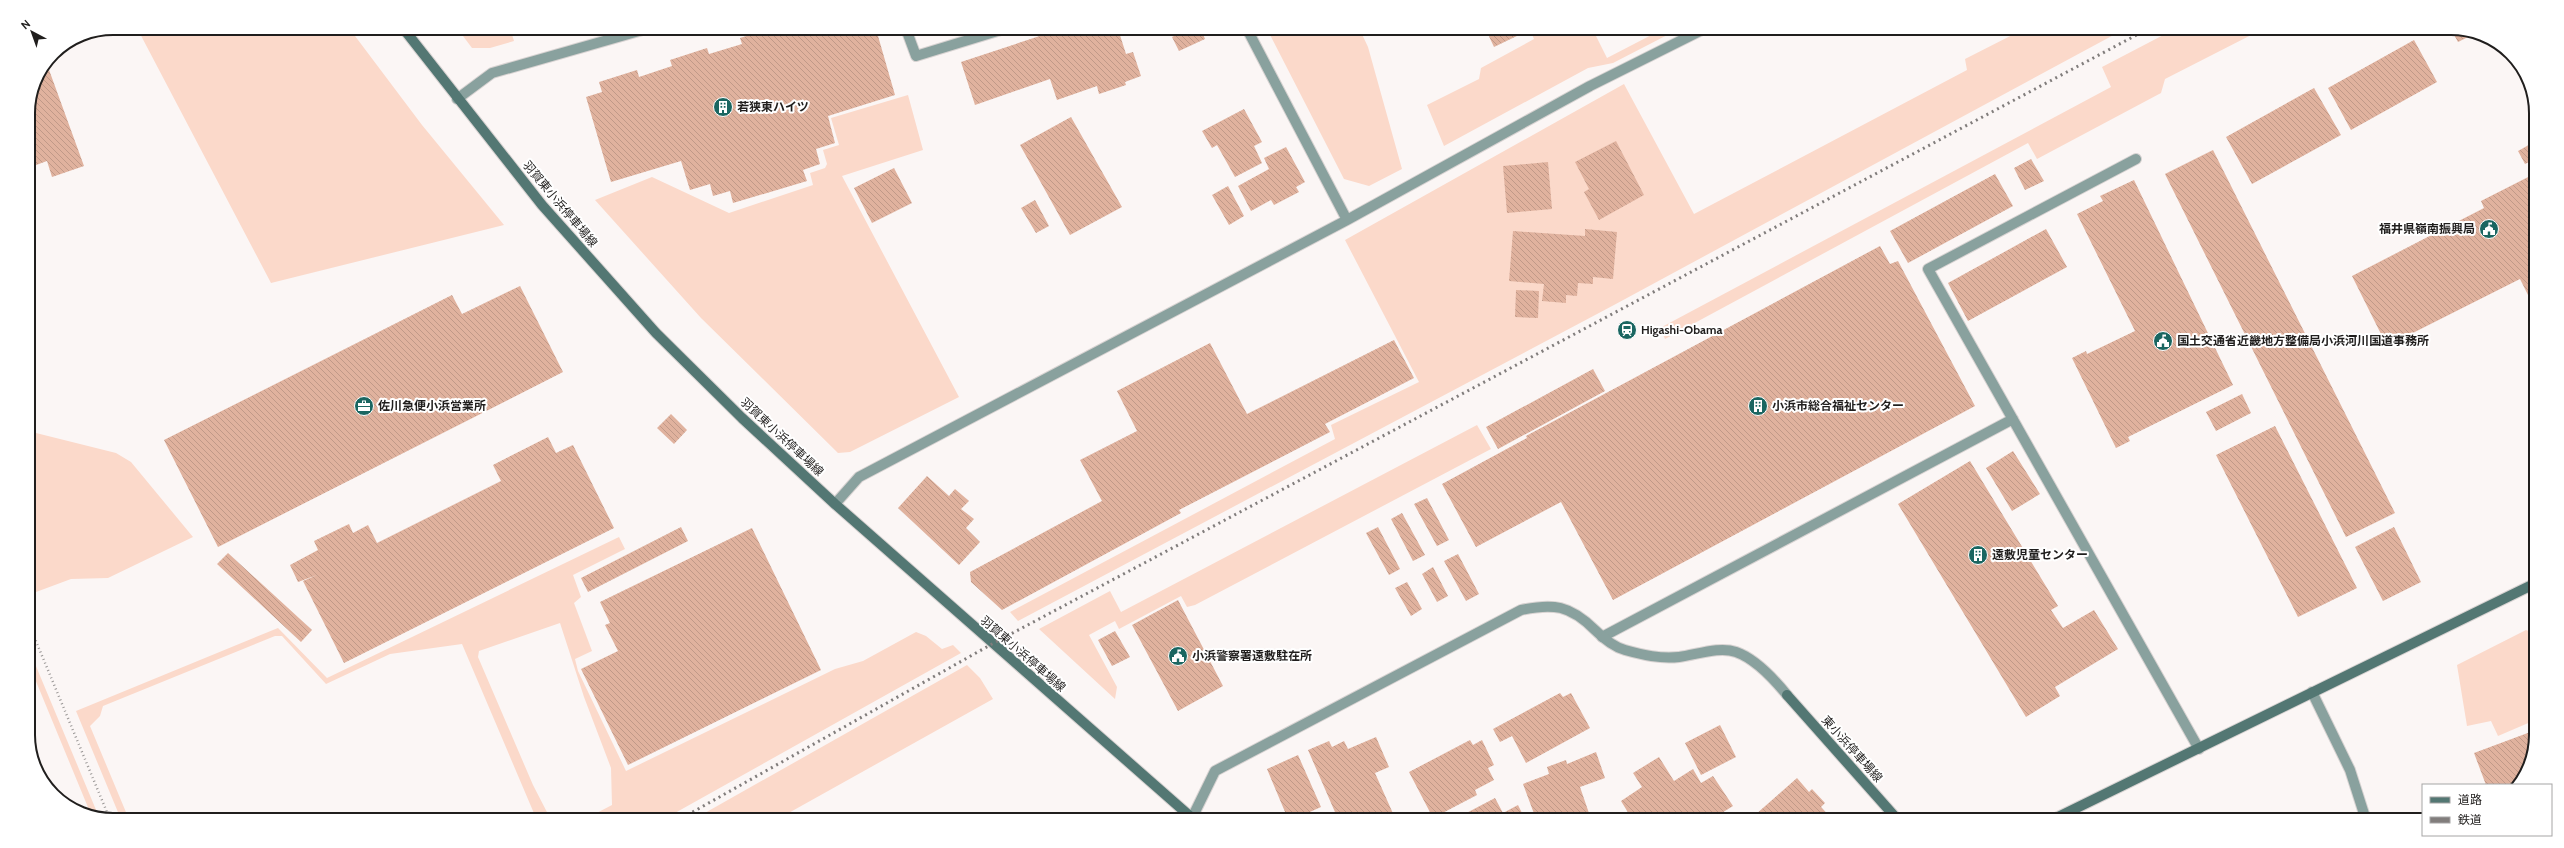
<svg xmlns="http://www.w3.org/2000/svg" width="2564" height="848" font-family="Cabin,'Noto Sans JP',sans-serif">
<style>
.grass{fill:#fbd9ca}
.building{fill:url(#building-back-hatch)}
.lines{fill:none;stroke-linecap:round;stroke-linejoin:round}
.lane-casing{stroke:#d8d3d2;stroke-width:12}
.street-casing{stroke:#d8d3d2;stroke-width:12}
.secondary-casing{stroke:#d8d3d2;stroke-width:12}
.path{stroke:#9b9897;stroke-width:2.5;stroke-dasharray:1 3;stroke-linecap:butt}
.lane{stroke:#89a19e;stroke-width:10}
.street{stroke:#89a19e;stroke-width:10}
.secondary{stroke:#537773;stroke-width:10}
.rail{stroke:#817d7c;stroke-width:3;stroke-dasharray:2 4;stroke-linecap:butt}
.labels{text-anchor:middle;stroke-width:4;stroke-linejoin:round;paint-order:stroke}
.poi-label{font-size:12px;font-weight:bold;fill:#201e1d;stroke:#fff;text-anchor:start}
.street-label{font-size:12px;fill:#201e1d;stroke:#fff}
.rim{fill:none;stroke:#201e1d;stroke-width:2}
</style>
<defs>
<pattern id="building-back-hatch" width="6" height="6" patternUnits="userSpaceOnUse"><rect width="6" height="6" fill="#e0b29e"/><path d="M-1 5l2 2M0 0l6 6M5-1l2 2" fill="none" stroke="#c09988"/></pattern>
</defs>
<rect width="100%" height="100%" fill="#fbf6f5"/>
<path class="grass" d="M137 28H349L422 125 504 225 271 283Z
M457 28H510L514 41 490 48H472Z
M1267 29 1360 30 1368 47 1402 169 1369 186 1344 179Z
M1530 30H1593L1607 58 1661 30H1677L1613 63 1588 68 1444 146 1427 105 1479 79 1481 68 1534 39Z
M2022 30 2121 31 1614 305 1018 621 1010 612 1335 439 1331 425 1419 382 1345 240 1624 84 1694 214 1967 70 1965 59Z
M2171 31H2259L2165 79 2161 93 2037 159 2028 143 1665 339 1660 328 2111 87 2102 67Z
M908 95 923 150 842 176 959 397 850 452 838 453 701 318 595 200 652 177 729 213 813 185 810 173 825 168 827 164 823 150 839 145 831 118Z
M1477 425 1491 449 1195 605 1187 607 1181 596 1119 629 1115 621 1089 635 1117 687 1115 699 1039 629 1110 591 1121 612Z
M28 431 116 453 131 462 193 537 108 578 71 579 28 595Z
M619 537 625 549 573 575 581 597 574 603 592 651 575 659 578 671 626 771 835 669 863 661 916 632 926 636 942 649 953 645 961 653 666 818H587L612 805 611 768 584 697 560 623 479 651 478 657 533 785 550 818H536L462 644 390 654 326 684 282 636H275L103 706 100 716 90 726 128 817H120L76 711 278 628 327 678Z
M2526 630 2534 633 2533 721 2498 736 2491 721 2467 726 2457 665Z
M28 647 99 817H92L28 662Z
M967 665 980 678 993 699 785 815 786 818H696Z"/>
<path class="building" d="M769 29H779L780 32 789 29H876L895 95 828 116 835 143 816 149 820 164 803 170 807 181 733 203 730 191 713 196 710 184 690 190 681 161 611 182 586 97 602 92 599 82 637 70 639 77 672 66 670 60 707 48 709 54 742 44 740 38Z
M1061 29H1118L1126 54 1133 52 1141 76 1125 82 1126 85 1099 94 1097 86 1057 100 1050 79 975 105 961 62Z
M1188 29H1201L1205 39 1179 51 1172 37Z
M1486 30H1517L1519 35 1494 47Z
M2452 31H2473L2476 33 2458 42Z
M2414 40 2437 82 2351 130 2328 88Z
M48 67 84 166 52 177 47 161 28 168V113L35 80 42 68Z
M2314 88 2341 135 2252 184 2226 137Z
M1244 109 1262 142 1254 146 1262 163 1235 177 1217 145 1212 148 1202 131Z
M1071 117 1122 207 1070 235 1020 145Z
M1616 141 1644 195 1599 220 1584 192 1589 189 1575 162Z
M2534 142 2536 159 2525 164 2518 151Z
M1286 147 1305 182 1296 187 1299 192 1274 205 1271 200 1251 211 1238 186 1269 169 1264 158Z
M2213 150 2395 513 2346 537 2165 174Z
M2031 159 2044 181 2025 190 2014 168Z
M1548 162 1552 209 1507 213 1503 166Z
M894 168 912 203 872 223 854 188Z
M2536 173 2535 309 2520 279 2387 346 2352 276 2484 208 2481 201Z
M1995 174 2013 206 1908 263 1890 231Z
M2134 180 2233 385 2128 437 2130 441 2116 448 2072 358 2086 351 2087 354 2135 331 2077 214 2103 201 2100 196Z
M1228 186 1244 216 1229 225 1212 195Z
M1035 200 1049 226 1036 233 1021 208Z
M1585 229 1617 232 1613 279 1593 277V284L1578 283 1577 296 1566 295V303L1542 301 1544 284 1509 281 1513 231 1585 236Z
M2046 229 2067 267 1968 321 1948 283Z
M1880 246 1890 264 1898 261 1975 406 1613 600 1561 502 1476 547 1442 484 1527 438 1526 436Z
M520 286 563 372 218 547 164 440 452 295 462 314Z
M1516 290 1539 291 1538 318 1515 317Z
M28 330H30L34 344 28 346Z
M1394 340 1414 378 1325 424 1330 432 1179 510 1181 513 1002 610 971 582 970 572 1102 501 1080 460 1137 431 1117 391 1210 343 1247 414Z
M1593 369 1605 391 1498 449 1486 427Z
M2242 394 2251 413 2216 431 2206 412Z
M671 414 687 430 674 444 657 428Z
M2275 426 2357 588 2298 617 2216 455Z
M548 437 556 453 573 445 614 528 344 663 303 581 317 575 298 582 290 565 318 550 314 541 349 524 353 533 368 525 377 543 501 481 493 465Z
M2013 451 2040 494 2012 511 1986 468Z
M1970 461 2058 606 2051 610 2063 628 2094 610 2118 649 2055 687 2060 696 2026 717 1898 504Z
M927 476 949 496 955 489 969 501 961 509 974 519 966 528 980 542 959 565 898 508Z
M1427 498 1449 540 1437 546 1414 504Z
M1402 513 1425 555 1413 561 1391 519Z
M681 527 688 541 588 592 581 578Z
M1378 527 1400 569 1389 575 1366 533Z
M2394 527 2421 582 2383 601 2355 547Z
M752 528 821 670 628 765 581 669 618 651 605 625 610 623 600 602Z
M228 553 312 630 301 642 217 564Z
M1458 554 1479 594 1466 601 1444 561Z
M1433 567 1448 596 1437 602 1422 574Z
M1407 582 1422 609 1411 616 1395 588Z
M1178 600 1223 686 1178 711 1132 625Z
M1115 631 1130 657 1112 666 1098 640Z
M1560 693 1563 697 1571 693 1590 728 1526 763 1512 736 1500 742 1493 729Z
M1720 725 1736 757 1701 775 1685 743Z
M2533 731V757L2514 785H2486L2474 753Z
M1376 737 1389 767 1375 773 1395 818 1338 819 1308 750 1329 741 1332 747 1344 741 1348 749Z
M1470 740 1473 745 1482 740 1494 765 1488 768 1494 780 1475 790 1477 795 1433 818 1409 772Z
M1596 752 1605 778 1580 787 1591 819H1536L1523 784 1549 774 1547 767 1566 760 1567 764Z
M1298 755 1321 807 1294 819H1288L1267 769Z
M1659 757 1674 781 1693 769 1701 783 1713 776 1733 806 1712 819H1632L1621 801 1642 787 1633 773Z
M1797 778 1809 792 1812 789 1825 803 1821 807 1832 819H1758L1755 815Z
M1495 798 1503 813 1518 805 1525 819H1455Z"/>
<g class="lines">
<defs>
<path id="lane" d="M906 29 916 56 1004 29
M2136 159 1928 269 2199 749
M1602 637 2013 419"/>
<path id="street" d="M1247 29 1347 220
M457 99 492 73 646 29
M835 504 859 477 1347 220 1590 86 1702 30
M2312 692 2350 770 2366 820
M1192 818 1215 771 1521 610C1553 603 1570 605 1595 630 1603 638 1614 647 1625 650 1643 655 1660 659 1679 657 1696 655 1719 646 1736 652 1756 659 1774 679 1787 695"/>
<path id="secondary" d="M403 28 542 205 656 333 742 418 835 504 1192 818
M1787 695 1897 819
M2054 819 2534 584"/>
</defs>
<use href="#lane" class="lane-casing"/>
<use href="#street" class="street-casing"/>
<use href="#secondary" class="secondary-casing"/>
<path class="path" d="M28 622 109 817"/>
<use href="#lane" class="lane"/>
<use href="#street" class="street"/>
<use href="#secondary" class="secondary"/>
<path class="rail" d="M682 818 992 644 2144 31"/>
</g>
<defs>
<symbol id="building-disc" viewBox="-11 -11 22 22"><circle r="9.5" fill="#1a6661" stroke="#fff"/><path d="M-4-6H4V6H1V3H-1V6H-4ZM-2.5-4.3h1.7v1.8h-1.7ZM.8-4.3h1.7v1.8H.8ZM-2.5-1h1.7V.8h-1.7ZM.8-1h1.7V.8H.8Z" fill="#fff"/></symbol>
<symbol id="civic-disc" viewBox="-11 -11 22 22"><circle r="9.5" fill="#1a6661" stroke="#fff"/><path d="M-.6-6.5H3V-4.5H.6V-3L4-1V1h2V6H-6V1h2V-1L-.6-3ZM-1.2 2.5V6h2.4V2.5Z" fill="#fff"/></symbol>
<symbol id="station-disc" viewBox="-11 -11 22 22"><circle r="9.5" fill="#1a6661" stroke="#fff"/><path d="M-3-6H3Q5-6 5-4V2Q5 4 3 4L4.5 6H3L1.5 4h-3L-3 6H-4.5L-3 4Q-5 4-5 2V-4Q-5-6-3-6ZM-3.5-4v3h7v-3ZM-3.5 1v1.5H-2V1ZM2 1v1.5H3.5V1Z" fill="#fff"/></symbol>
<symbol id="office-disc" viewBox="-11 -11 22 22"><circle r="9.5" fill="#1a6661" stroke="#fff"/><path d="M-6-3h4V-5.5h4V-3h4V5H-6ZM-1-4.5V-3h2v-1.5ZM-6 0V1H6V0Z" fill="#fff"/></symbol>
</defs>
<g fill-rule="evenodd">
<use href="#building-disc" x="712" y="96" width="22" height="22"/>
<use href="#civic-disc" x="2478" y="218" width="22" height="22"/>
<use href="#station-disc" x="1616" y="319" width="22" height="22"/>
<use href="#civic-disc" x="2152" y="330" width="22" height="22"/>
<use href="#office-disc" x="353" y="395" width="22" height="22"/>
<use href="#building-disc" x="1747" y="395" width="22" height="22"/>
<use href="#building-disc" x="1967" y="544" width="22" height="22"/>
<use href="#civic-disc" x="1167" y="645" width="22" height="22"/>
</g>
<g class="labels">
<g class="poi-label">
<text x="737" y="111">若狭東ハイツ</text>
<text x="2475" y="233" text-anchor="end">福井県嶺南振興局</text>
<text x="1641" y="334">Higashi-Obama</text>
<text x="2177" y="345">国土交通省近畿地方整備局小浜河川国道事務所</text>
<text x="378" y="410">佐川急便小浜営業所</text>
<text x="1772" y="410">小浜市総合福祉センター</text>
<text x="1992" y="559">遠敷児童センター</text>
<text x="1192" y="660">小浜警察署遠敷駐在所</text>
</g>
<g class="street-label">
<text transform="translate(560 204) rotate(50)" y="4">羽賀東小浜停車場線</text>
<text transform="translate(782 437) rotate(43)" y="4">羽賀東小浜停車場線</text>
<text transform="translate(1023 654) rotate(41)" y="4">羽賀東小浜停車場線</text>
<text transform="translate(1852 749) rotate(48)" y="4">東小浜停車場線</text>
</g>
</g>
<path d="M0 0H2564V848H0ZM113 35H2451A78 78 0 0 1 2529 113V735A78 78 0 0 1 2451 813H113A78 78 0 0 1 35 735V113A78 78 0 0 1 113 35Z" fill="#fff" fill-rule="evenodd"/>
<path class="rim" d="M113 35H2451A78 78 0 0 1 2529 113V735A78 78 0 0 1 2451 813H113A78 78 0 0 1 35 735V113A78 78 0 0 1 113 35Z"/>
<rect x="2422" y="784" width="130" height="52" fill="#ffffff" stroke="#a6a5a5"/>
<rect x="2430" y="797" width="20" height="6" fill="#537773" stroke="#a6a5a5"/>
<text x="2458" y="804" font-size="12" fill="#201e1d">道路</text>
<rect x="2430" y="817" width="20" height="6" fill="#817d7c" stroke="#a6a5a5"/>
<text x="2458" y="824" font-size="12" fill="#201e1d">鉄道</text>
<g transform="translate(32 32) rotate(319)" stroke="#ffffff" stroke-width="3" paint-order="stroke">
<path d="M0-3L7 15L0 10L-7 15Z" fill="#201e1d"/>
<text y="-6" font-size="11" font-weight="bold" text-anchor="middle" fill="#201e1d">N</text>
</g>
</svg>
